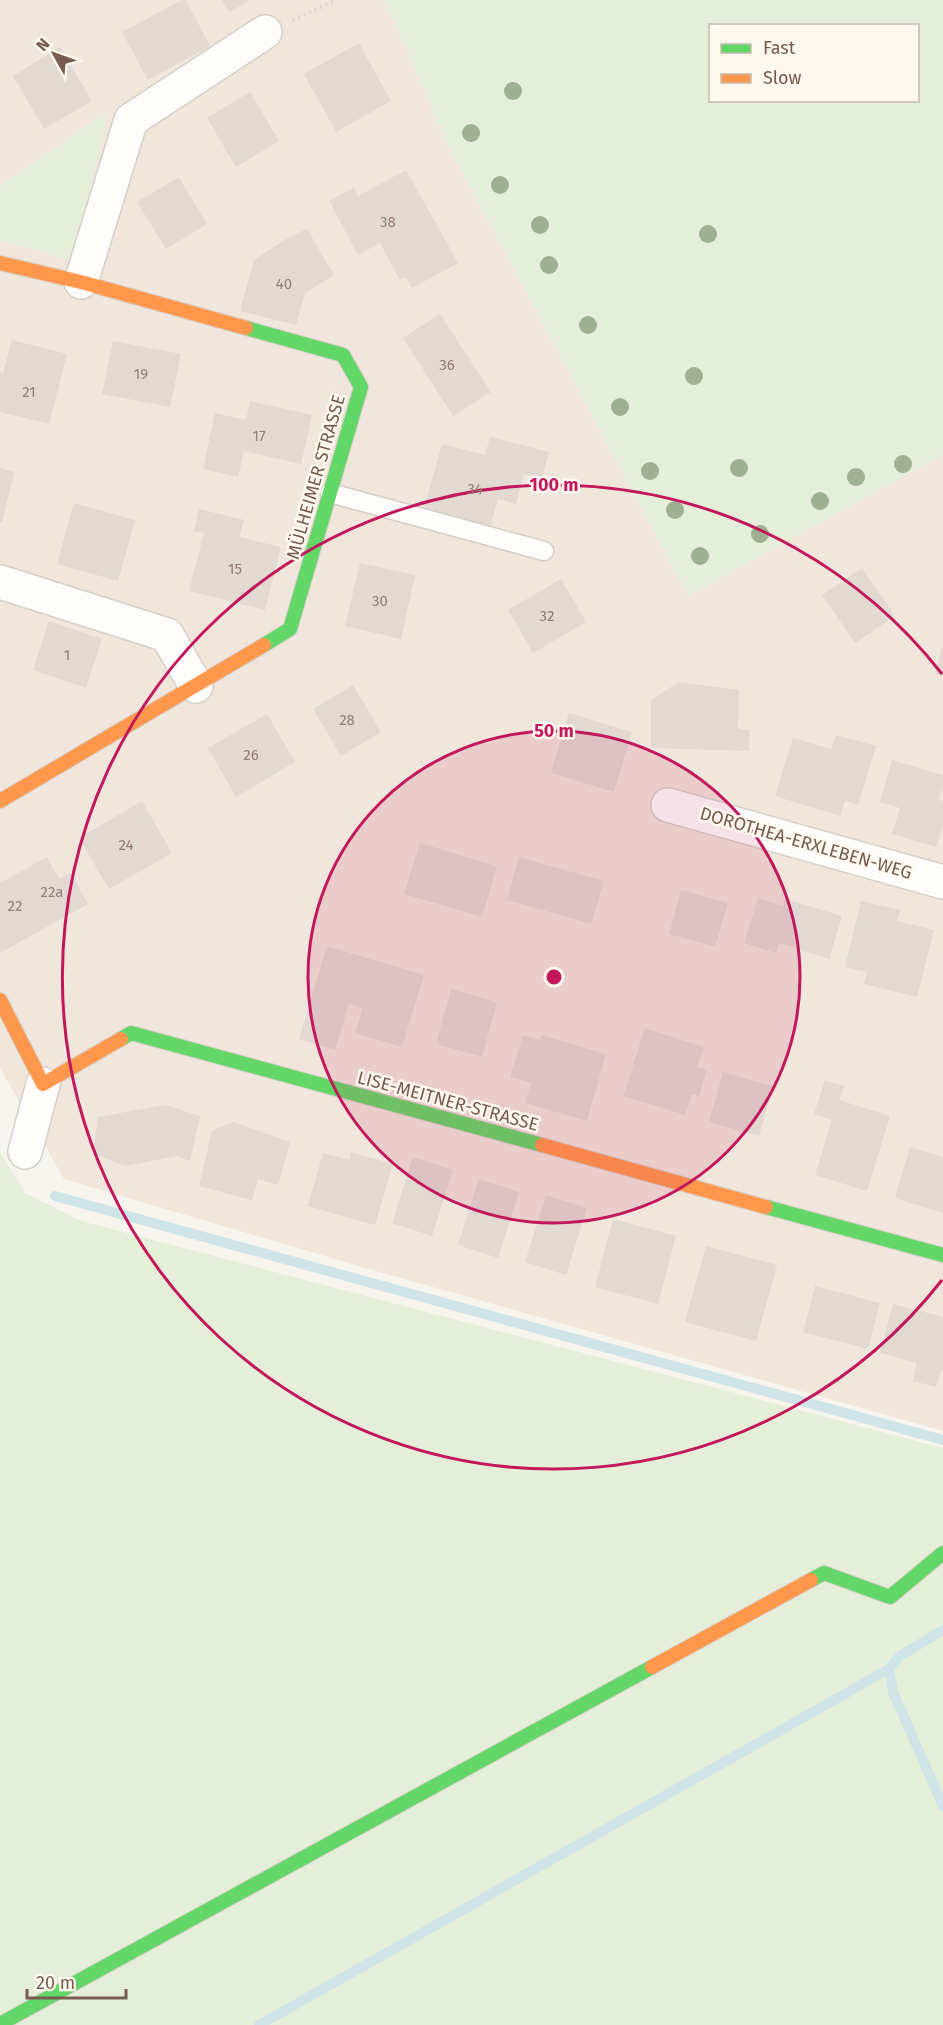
<svg xmlns="http://www.w3.org/2000/svg" width="943" height="2025" font-family="'Fira Sans',sans-serif">
<style>
.residential{fill:#f0e6db;fill-rule:evenodd}
.green{fill:#e4eed9;fill-rule:evenodd}
.lines{fill:none;stroke-linecap:round;stroke-linejoin:round}
.stream{stroke:#cfe4e7;stroke-width:10}
.building{fill:#e1d9d2}
.lane-casing{stroke:#d4cfc8;stroke-width:21}
.street-casing{stroke:#d4cfc8;stroke-width:36}
.fast-casing{stroke:#d6cfc8;stroke-width:16}
.slow-casing{stroke:#d6cfc8;stroke-width:16}
.path{stroke:#d8d1cc;stroke-width:4;stroke-dasharray:1.5 4.5;stroke-linecap:butt}
.lane{stroke:#fefdfc;stroke-width:18}
.street{stroke:#fefdfc;stroke-width:33}
.fast{stroke:#63d668;stroke-width:14}
.slow{stroke:#ff974d;stroke-width:14}
.tree{fill:#9eb091}
.ring{fill:none;stroke:#c2185b;stroke-width:3}
.labels{text-anchor:middle;stroke-width:5;stroke-linejoin:round;paint-order:stroke}
.number-label{font-size:15px;fill:#927e72}
.street-label{font-size:18px;fill:#755c4e;stroke:#fef8ef}
.centre{fill:#c2185b;stroke:#fef8ef;stroke-width:3}
.ring-label{font-size:18px;text-anchor:middle;font-weight:bold;fill:#c2185b;stroke:#fef8ef;stroke-width:5;stroke-linejoin:round;paint-order:stroke}
</style>
<rect width="100%" height="100%" fill="#f7f3ed"/>
<path class="residential" d="M0 0H943V1431L369 1269 64 1179 0 1068ZM710 26H918V100H710Z"/>
<path class="green" d="M385 0H943V455L688 596 447 144ZM710 26H918V100H710Z
M108 111 73 261 0 240V186Z
M0 1152 25 1193 81 1221 943 1448V2025H0Z"/>
<g class="lines">
<path class="stream" d="M55 1196 943 1440
M943 1630 900 1656 889 1669 893 1692 943 1806
M259 2025 889 1669"/>
</g>
<path class="building" d="M182 0H186L210 46 148 80 122 32Z
M222 0H250L230 12Z
M359 43 391 101 336 132 304 74Z
M60 47 92 101 44 129 13 76Z
M250 92 279 141 236 167 207 118Z
M406 170 458 263 412 288 406 277 400 280 380 243 358 255 329 201 354 188 358 196Z
M179 177 207 224 166 249 137 202Z
M307 229 334 275 305 293 296 325 240 311 254 260 288 238Z
M440 314 491 392 453 416 403 338Z
M12 340 67 354 49 424 0 412V372L3 373Z
M113 341 181 354 170 407 102 394Z
M250 401 312 415 301 464 244 451 238 477 203 469 215 413 246 420Z
M490 437 549 452 542 478 524 474 516 504 498 499 490 527 424 509 442 444 485 455Z
M0 468 14 472 2 523 0 522Z
M74 503 135 520 118 581 57 564Z
M199 509 244 520 239 537 281 547 265 610 189 591 204 533 194 531Z
M360 563 415 575 401 639 345 626Z
M862 568 895 616 855 643 822 595Z
M561 579 586 622 533 653 508 610Z
M49 621 102 639 86 688 33 670Z
M942 647 943 648V676L935 674Z
M679 682 739 690 738 729 750 730 749 751 651 748V700Z
M353 685 381 732 341 756 313 709Z
M569 713 632 732 614 792 551 773Z
M267 714 295 762 236 797 208 748Z
M836 735 876 746 858 805 845 801 840 816 775 796 793 738 831 749Z
M892 760 943 775V786L939 800 943 801V825L936 847 892 834 900 808 880 802Z
M142 801 172 853 109 889 79 838Z
M420 843 497 866 482 917 404 894Z
M47 857 59 879 71 873 88 904 0 953V883Z
M519 857 604 881 591 924 507 900Z
M681 890 728 903 715 947 669 934Z
M758 898 783 906 785 899 842 916 829 959 779 943 776 953 744 943Z
M861 901 900 910 897 921 934 930 917 997 864 984 867 972 845 967Z
M327 946 424 975 402 1047 355 1033 363 1008 349 1004 335 1050 299 1039Z
M451 989 497 1002 482 1057 436 1044Z
M645 1028 704 1047 697 1067 707 1070 699 1096 692 1094 685 1115 623 1096Z
M523 1035 540 1040 541 1035 606 1054 587 1121 525 1103 531 1083 510 1077Z
M723 1072 773 1086 759 1136 709 1122Z
M825 1080 844 1086 839 1100 890 1116 867 1191 815 1175 832 1120 814 1114Z
M165 1105 200 1116 190 1161 177 1156 125 1166 93 1153 98 1117Z
M233 1122 290 1142 278 1185 258 1179 252 1200 199 1186 212 1131Z
M910 1147 943 1157V1213L895 1198Z
M351 1152 393 1164 375 1225 308 1206 323 1153 349 1160Z
M413 1157 453 1170 432 1236 392 1223Z
M479 1179 519 1192 498 1258 458 1245Z
M546 1195 587 1208 566 1275 525 1262Z
M613 1219 676 1236 658 1304 595 1287Z
M706 1246 777 1265 756 1341 685 1322Z
M815 1286 880 1303 868 1349 803 1332Z
M893 1304 943 1317V1371L941 1370 936 1387 913 1381 917 1363 880 1353Z"/>
<g class="lines">
<defs>
<path id="lane" d="M330 493 544 551"/>
<path id="street" d="M81 282 131 120 265 32
M0 582 167 635 196 686
M668 805 943 882
M25 1152 43 1084"/>
<path id="fast" d="M246 328 343 355 361 387 290 629 264 645
M121 1039 131 1033 542 1145
M766 1207 943 1255
M811 1580 824 1573 890 1597 943 1553
M0 2024 652 1667"/>
<path id="slow" d="M0 263 81 282 246 328
M0 801 264 645
M0 1000 43 1084 121 1039
M542 1145 766 1207
M652 1667 811 1580"/>
</defs>
<use href="#lane" class="lane-casing"/>
<use href="#street" class="street-casing"/>
<use href="#fast" class="fast-casing"/>
<use href="#slow" class="slow-casing"/>
<path class="path" d="M293 20 336 0"/>
<use href="#lane" class="lane"/>
<use href="#street" class="street"/>
<use href="#fast" class="fast"/>
<use href="#slow" class="slow"/>
</g>
<g class="tree">
<circle cx="513" cy="91" r="9"/>
<circle cx="471" cy="133" r="9"/>
<circle cx="500" cy="185" r="9"/>
<circle cx="540" cy="225" r="9"/>
<circle cx="708" cy="234" r="9"/>
<circle cx="549" cy="265" r="9"/>
<circle cx="588" cy="325" r="9"/>
<circle cx="694" cy="376" r="9"/>
<circle cx="620" cy="407" r="9"/>
<circle cx="903" cy="464" r="9"/>
<circle cx="739" cy="468" r="9"/>
<circle cx="650" cy="471" r="9"/>
<circle cx="856" cy="477" r="9"/>
<circle cx="820" cy="501" r="9"/>
<circle cx="675" cy="510" r="9"/>
<circle cx="760" cy="534" r="9"/>
<circle cx="700" cy="556" r="9"/>
</g>
<circle cx="554" cy="977" r="246" fill="#c2185b" fill-opacity=".12"/>
<g class="ring">
<circle cx="554" cy="977" r="246"/>
<path d="M942 1280A492 492 0 1 1 942 674"/>
</g>
<g class="labels">
<g class="number-label">
<text x="388" y="227">38</text>
<text x="284" y="289">40</text>
<text x="447" y="370">36</text>
<text x="141" y="379">19</text>
<text x="29" y="397">21</text>
<text x="259" y="441">17</text>
<text x="475" y="494">34</text>
<text x="235" y="574">15</text>
<text x="380" y="606">30</text>
<text x="547" y="621">32</text>
<text x="67" y="660">1</text>
<text x="347" y="725">28</text>
<text x="251" y="760">26</text>
<text x="126" y="850">24</text>
<text x="52" y="897">22a</text>
<text x="15" y="911">22</text>
</g>
<g class="street-label">
<text transform="translate(316 477) rotate(-74)" y="6">MÜLHEIMER STRASSE</text>
<text transform="translate(806 843) rotate(16)" y="6">DOROTHEA-ERXLEBEN-WEG</text>
<text transform="translate(448 1101) rotate(15)" y="6">LISE-MEITNER-STRASSE</text>
</g>
</g>
<circle cx="554" cy="977" r="9" class="centre"/>
<g class="ring-label">
<text x="554" y="491">100 m</text>
<text x="554" y="737">50 m</text>
</g>
<rect x="709" y="24" width="210" height="78" fill="#fef8ef" stroke="#c7baaf" stroke-width="1.5"/>
<rect x="721" y="44" width="30" height="9" fill="#63d668" stroke="#c7baaf" stroke-width="1.5"/>
<text x="763" y="54" font-size="18" fill="#755c4e">Fast</text>
<rect x="721" y="74" width="30" height="9" fill="#ff974d" stroke="#c7baaf" stroke-width="1.5"/>
<text x="763" y="84" font-size="18" fill="#755c4e">Slow</text>
<g transform="translate(54 54) rotate(310)" stroke="#fef8ef" stroke-width="4.5" paint-order="stroke">
<path d="M0-4.5L10 22L0 15L-10 22Z" fill="#755c4e"/>
<text y="-9" font-size="16" font-weight="bold" text-anchor="middle" fill="#755c4e">N</text>
</g>
<path d="M27 1989v9h99v-9" fill="none" stroke="#755c4e" stroke-width="3"/>
<text x="36" y="1989" font-size="18" fill="#755c4e" stroke="#fef8ef" stroke-width="4.5" paint-order="stroke">20 m</text>
</svg>
